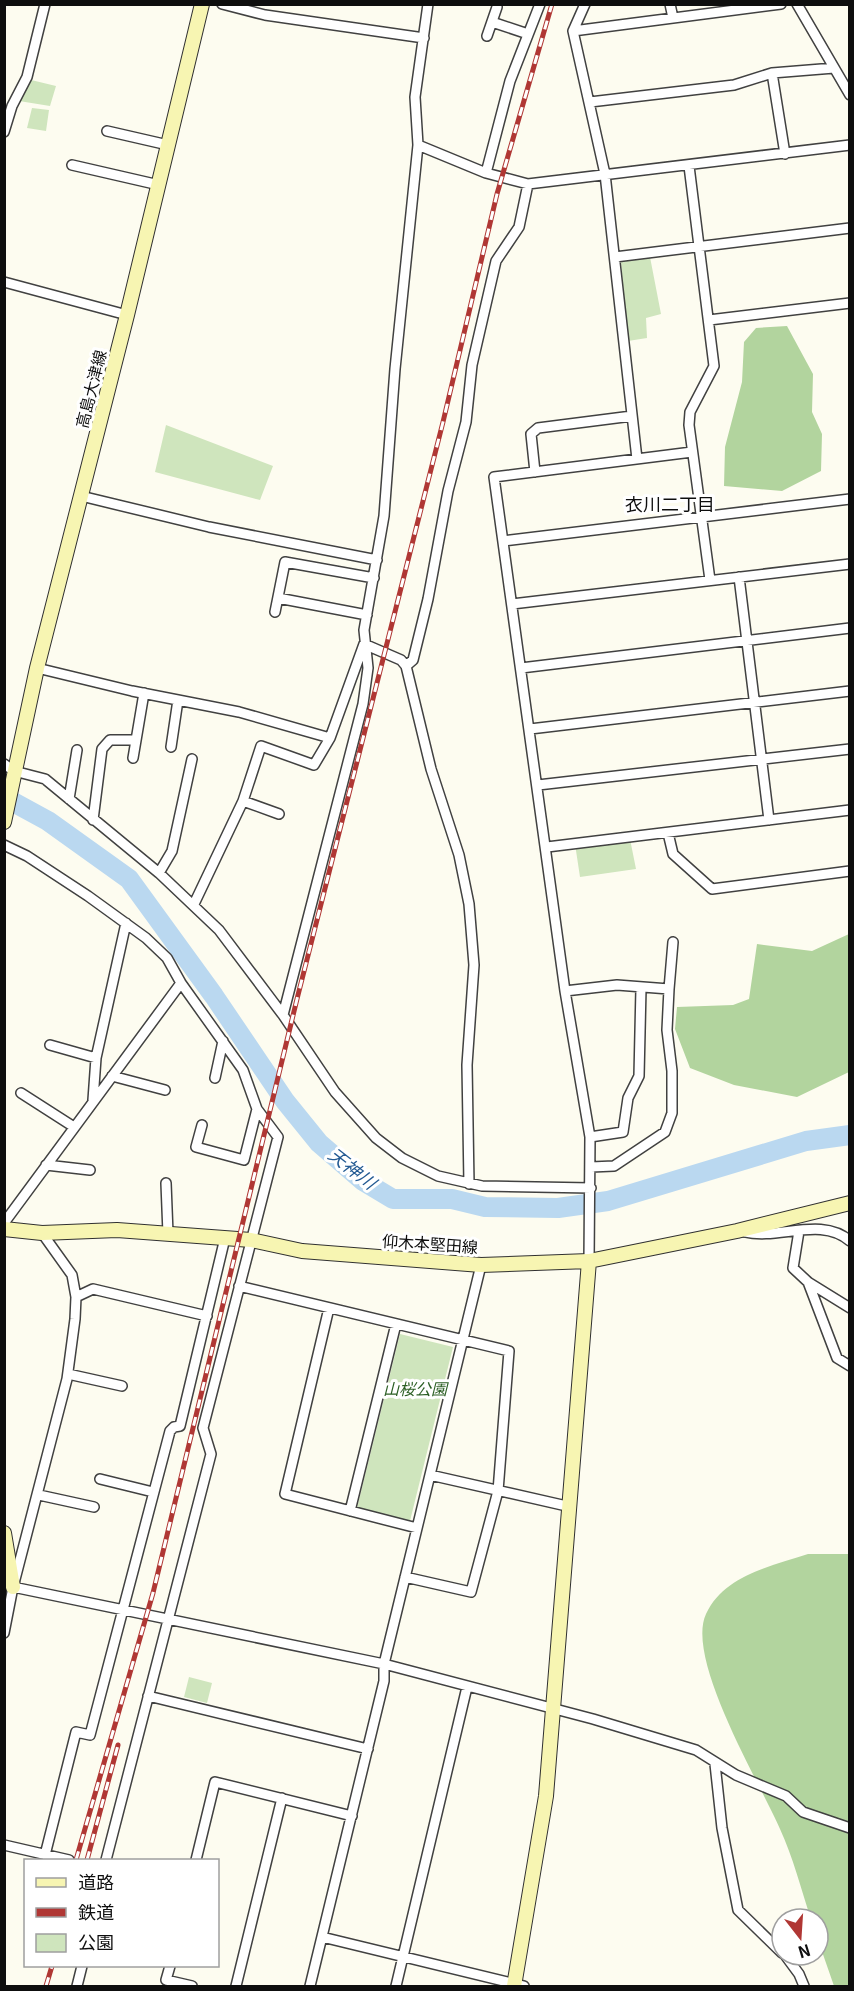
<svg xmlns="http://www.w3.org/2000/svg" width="854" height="1991" font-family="Georgia,'Noto Sans JP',serif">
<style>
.green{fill:#cfe5bd}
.forest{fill:#b2d49e}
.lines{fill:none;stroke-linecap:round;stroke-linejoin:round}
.river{stroke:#bad8f0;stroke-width:20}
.street-casing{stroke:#414141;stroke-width:12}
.secondary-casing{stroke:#303030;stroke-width:16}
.street{stroke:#fff;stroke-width:9}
.secondary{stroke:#f7f5b2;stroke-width:14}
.rail-casing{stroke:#b03734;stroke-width:5}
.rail{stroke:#fff;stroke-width:3;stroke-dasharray:9;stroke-linecap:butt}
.labels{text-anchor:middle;stroke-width:6;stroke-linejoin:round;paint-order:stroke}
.street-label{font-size:16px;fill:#0e0e0e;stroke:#fff}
.park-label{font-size:16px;font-style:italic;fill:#2c5f25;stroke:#fff}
.neighbourhood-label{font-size:18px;fill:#0e0e0e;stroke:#fff}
.water-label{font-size:18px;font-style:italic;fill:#235a93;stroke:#fff}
</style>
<rect width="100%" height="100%" fill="#fdfcf0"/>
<path class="green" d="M27 79 56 86 50 106 19 101Z
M32 108 49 110 46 131 27 128Z
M650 257 661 314 646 318 647 338 628 341 621 262Z
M166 425 273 466 260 500 155 472Z
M630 839 636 869 580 877 575 844Z
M400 1334 453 1347 410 1521 357 1508Z
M189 1677 212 1683 207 1703 184 1697Z"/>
<path class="forest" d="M787 326 813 374 812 412 822 434 821 471 782 491 724 486 725 447 742 382 744 342 756 328Z
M849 934V1072L797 1097 734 1085 690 1068 675 1029 677 1007 733 1005 749 999 757 944 812 951Z
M808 1554H849V1986H834L818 1940V1919H811C801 1889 793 1857 780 1829 760 1783 685 1659 706 1614 724 1575 772 1566 808 1554Z"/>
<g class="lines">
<path class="river" d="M4 797 48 821 129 879 214 996 285 1101 319 1143 363 1181 393 1199H452L485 1207 558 1208 608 1201 806 1141 850 1135"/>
<defs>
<path id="street" d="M222 4 265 15 424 38
M585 4 573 31 605 174 637 459
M670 4 673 18
M797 4 850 95
M492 22 528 34
M573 31 781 4
M487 36 497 7
M772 73 785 154
M590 102 734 85 772 73 834 68
M107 131 168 145
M4 132 12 106 27 77 45 4
M418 145 486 173 528 184 850 145
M72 165 159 185
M689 166 714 366 690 412 689 425 710 580
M486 173 510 81 540 4
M615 257 850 228
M4 282 127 315
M709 320 850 303
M535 472 531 434 538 428 632 416
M81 496 209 527 377 560
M503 541 850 499
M739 577 769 820
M278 598 367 615
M512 604 850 564
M275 612 285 562 374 578
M364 644 401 660 406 666 431 769 459 855 469 904 474 965 467 1065 469 1184
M406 666 413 660 428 599 448 491 466 422 472 365 496 261 519 227 528 184
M37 668 132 691 239 712 330 738
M521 668 850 628
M530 729 850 691
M171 747 178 700
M133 758 144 693
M4 764 14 771 45 779 159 873 219 930 283 1015 335 1092 376 1138 402 1158 438 1176 482 1186 591 1188
M538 785 850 749
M69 799 77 750
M243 801 279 814
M93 820 102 749 110 740H136
M668 833 673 854 712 889 850 871
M4 845 27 856 88 896 146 938 167 958 181 983 243 1070 257 1109 244 1160 196 1147 202 1125
M547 847 850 810
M159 873 172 851 192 759
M194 904 243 801 261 746 314 765 330 738 364 644
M669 989 673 942
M565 991 617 985 669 989 667 1030 672 1071V1113L665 1132 614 1166 591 1167
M283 1015 363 704 368 668 364 630 384 516 395 369 418 145 415 97 428 4
M50 1045 96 1058
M112 1076 165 1090
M215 1078 223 1041
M21 1093 74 1127
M93 1100 96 1058 126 923
M590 1137 623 1132 628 1098 639 1076 641 988
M46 1165 90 1170
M166 1183 168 1234
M4 1223 181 983
M799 1231 793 1268 808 1282 837 1358 850 1366
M745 1232C779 1240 821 1216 850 1241
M589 1261 590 1137 565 991 494 477 692 452
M808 1282 850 1308
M239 1286 509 1351 498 1491 471 1592 405 1577
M76 1297 93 1289 207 1316
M329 1308 285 1494 417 1528
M68 1374 122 1386
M430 1475 571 1507
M100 1479 153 1492
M39 1495 94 1507
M350 1511 396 1324
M13 1587 384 1664 593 1719 696 1750 736 1775 786 1796 803 1812 850 1828
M4 1633 13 1587 67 1379 75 1319 76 1297 72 1275 42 1233
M148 1696 368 1749
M715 1764 722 1828 738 1910 782 1953
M4 1845 69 1860
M45 1855 76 1732 90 1735 170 1431 174 1427 180 1426 225 1238
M106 1860 211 1454 203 1428 278 1137 257 1109
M196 1860 215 1782 352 1816
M322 1937 524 1986
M785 1955 799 1974 804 1986
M170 1966 166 1980 192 1986
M77 1986 82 1966
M236 1986 282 1798
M310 1986 384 1681V1664L481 1265
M396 1986 467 1687"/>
<path id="secondary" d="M4 822 37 668 127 315 202 4
M4 1229 42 1233 117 1230 251 1240 302 1251 481 1265 589 1261 737 1231 850 1203
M4 1533 13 1587
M514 1986 546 1796 589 1261"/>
</defs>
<use href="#street" class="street-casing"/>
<use href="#secondary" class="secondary-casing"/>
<use href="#street" class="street"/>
<use href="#secondary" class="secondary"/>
<defs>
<path id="rail" d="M76 1860 153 1593 297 999 443 422 497 194 552 4
M87 1860 118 1745
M46 1986 52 1966"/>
</defs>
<use href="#rail" class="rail-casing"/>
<use href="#rail" class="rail"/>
</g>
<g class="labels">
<g class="street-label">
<text transform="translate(91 389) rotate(-76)" y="6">高島大津線</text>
<text transform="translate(430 1244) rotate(4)" y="6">仰木本堅田線</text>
</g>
<g class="park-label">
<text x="415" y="1395">山桜公園</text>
</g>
<g class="neighbourhood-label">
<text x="670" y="511">衣川二丁目</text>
</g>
<g class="water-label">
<text transform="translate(352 1169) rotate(38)" y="6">天神川</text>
</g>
</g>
<rect width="854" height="1991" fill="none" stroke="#0e0e0e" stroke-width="12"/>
<rect x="24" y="1859" width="195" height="108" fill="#ffffff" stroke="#9f9f9f" stroke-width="1.5"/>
<rect x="36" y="1878" width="30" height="9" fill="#f7f5b2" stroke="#9f9f9f" stroke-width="1.5"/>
<text x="78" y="1889" font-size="18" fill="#0e0e0e">道路</text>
<rect x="36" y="1908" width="30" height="9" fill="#b03734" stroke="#9f9f9f" stroke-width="1.5"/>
<text x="78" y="1919" font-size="18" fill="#0e0e0e">鉄道</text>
<rect x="36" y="1934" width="30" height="18" fill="#cfe5bd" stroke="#9f9f9f" stroke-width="1.5"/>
<text x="78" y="1949" font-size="18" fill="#0e0e0e">公園</text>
<g transform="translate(800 1937) rotate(163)"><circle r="28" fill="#ffffff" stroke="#9f9f9f" stroke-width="1.5"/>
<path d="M0-4.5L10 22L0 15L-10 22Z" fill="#b03734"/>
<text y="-9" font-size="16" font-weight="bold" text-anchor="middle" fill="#0e0e0e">N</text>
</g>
</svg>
